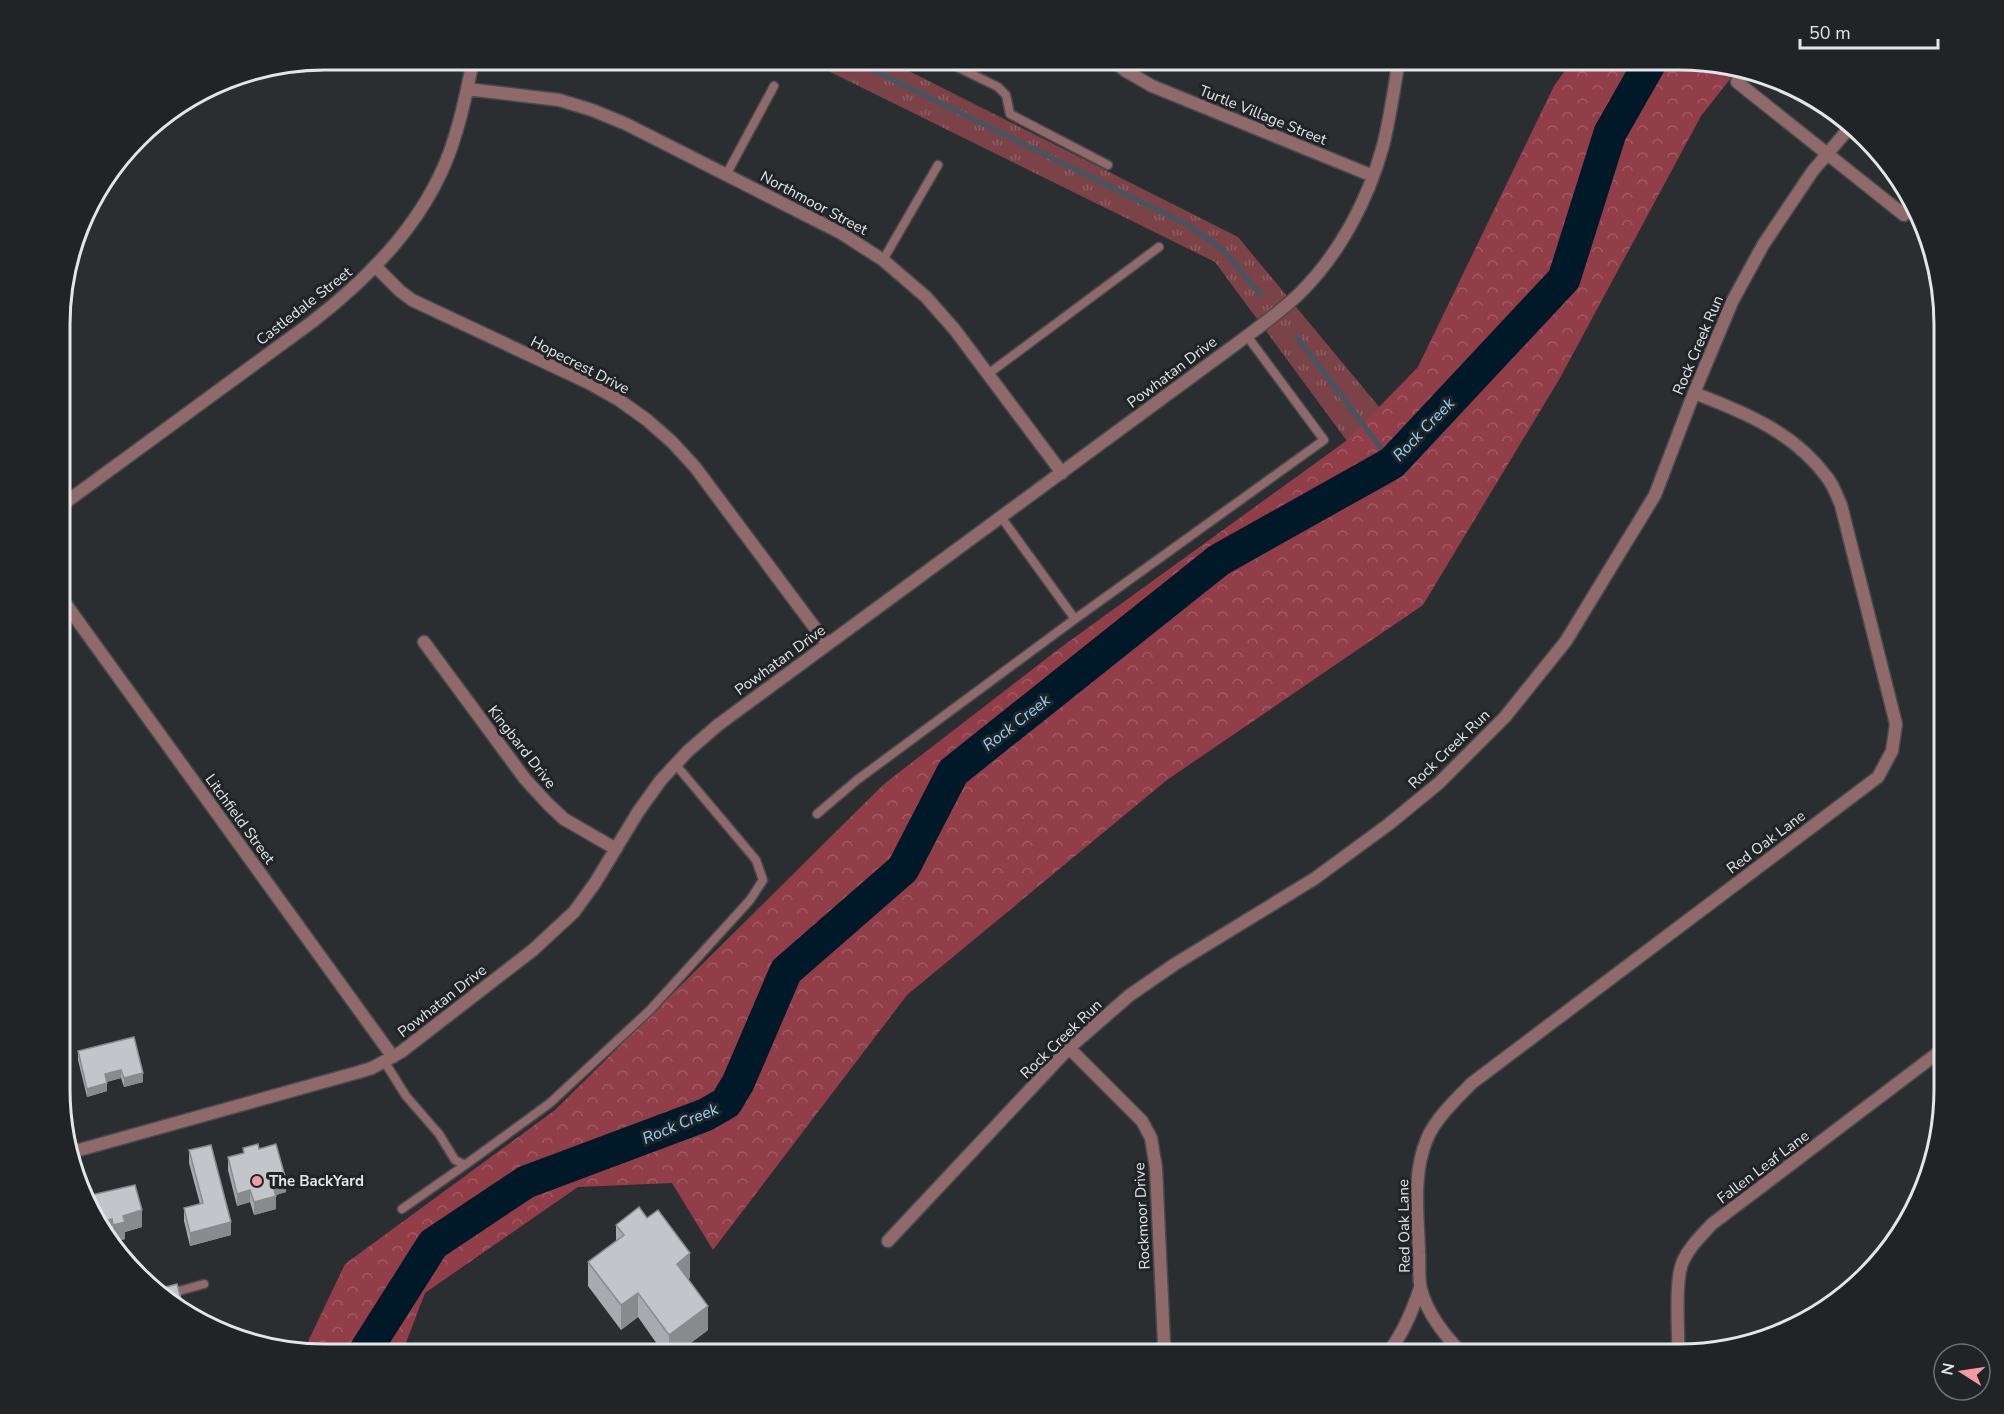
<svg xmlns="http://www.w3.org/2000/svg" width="2004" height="1414" font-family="'Nunito Sans',sans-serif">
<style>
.grass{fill:url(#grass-tufts)}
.forest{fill:url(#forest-crowns)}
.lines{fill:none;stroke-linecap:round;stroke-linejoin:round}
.stream{stroke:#445662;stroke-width:5}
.river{stroke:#001928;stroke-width:33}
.service-casing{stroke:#484b4d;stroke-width:11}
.minor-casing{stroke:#484b4d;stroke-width:15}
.service{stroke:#90696b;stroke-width:8}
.minor{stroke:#90696b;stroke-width:12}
.wall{fill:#a7aaae}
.shaded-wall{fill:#888b8d}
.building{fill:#c2c6ca;stroke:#888b8d;stroke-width:1.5}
.poi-dot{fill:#f49aa1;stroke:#202426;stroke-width:2}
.labels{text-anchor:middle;stroke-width:6;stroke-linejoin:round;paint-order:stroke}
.street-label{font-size:15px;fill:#e3e6e8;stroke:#202426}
.poi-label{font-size:15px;font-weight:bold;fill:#e3e6e8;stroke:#202426;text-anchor:start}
.water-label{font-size:16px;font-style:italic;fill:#94d3fb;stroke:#202426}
.rim{fill:none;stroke:#e3e6e8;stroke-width:3}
</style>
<defs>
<pattern id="grass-tufts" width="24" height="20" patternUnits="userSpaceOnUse" patternTransform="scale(1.5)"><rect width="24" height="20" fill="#7b4348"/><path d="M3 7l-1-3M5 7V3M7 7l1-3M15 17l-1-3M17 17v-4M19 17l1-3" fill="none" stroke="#8e5e62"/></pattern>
<pattern id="forest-crowns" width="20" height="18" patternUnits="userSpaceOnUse" patternTransform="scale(1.5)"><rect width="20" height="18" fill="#913e49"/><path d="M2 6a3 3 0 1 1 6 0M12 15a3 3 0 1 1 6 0" fill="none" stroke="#a05a63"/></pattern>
</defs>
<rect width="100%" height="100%" fill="#2a2e30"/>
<path class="grass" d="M806 60H887L1238 237 1380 408 1347 441 1215 262Z"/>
<path class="forest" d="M1572 61H1696L1738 69 1701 116 1560 378 1423 605 1167 780 907 995 713 1250 672 1183 578 1187 425 1293 402 1353 303 1352 345 1264 555 1110 884 784 1060 648 1346 441 1418 367 1554 86Z"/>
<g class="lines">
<path class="stream" d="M853 60 1188 225 1223 250 1261 295
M1297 337 1392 463"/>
<path class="river" d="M364 1353 433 1244 526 1182 705 1115 726 1103 738 1083 786 971 903 869 953 772 1219 560 1392 463 1564 279 1610 133 1651 61"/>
<defs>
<path id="service" d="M943 60 998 87 1006 95 1010 114 1108 165
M726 175 774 86
M883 260 938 165
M988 374 1159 247
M1001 517 1075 619
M817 814 857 780 1075 619 1324 440 1247 336
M384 1061 406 1096 439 1134 455 1160 465 1165 550 1103 650 1010 750 900 763 880 756 860 676 765
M402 1209 465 1165
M161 1296 204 1284"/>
<path id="minor" d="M1112 60 1126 71 1152 86 1373 176
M1737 82 1904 215
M467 89 559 100 592 110 626 124 841 233 883 260 926 297 955 330 1062 473
M376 267 400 291 412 300 589 383 619 400 647 420 672 442 695 467 827 644
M62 505 312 322C374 274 432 214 455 136 463 111 468 86 473 60
M62 599 393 1057
M424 642 525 779 548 804 564 819 616 849
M1069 1048 1142 1121 1151 1138 1156 1168 1164 1343
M72 1152 359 1072 372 1068 401 1052 533 950 574 912 595 883 638 812 661 780 688 751 718 725 1247 336C1266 322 1285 308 1301 292 1340 253 1368 200 1383 146 1390 118 1394 89 1399 60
M888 1241 1069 1048 1130 995 1175 964 1314 879 1389 824 1439 783 1505 717 1566 641 1655 495 1694 393 1732 302 1763 245 1812 172 1850 127
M1157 1354 1164 1343 1169 1354
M1387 1354C1403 1334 1412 1312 1420 1288
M1462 1354C1445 1335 1427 1314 1421 1289 1418 1278 1420 1264 1419 1252 1418 1215 1412 1174 1427 1139 1435 1119 1457 1098 1472 1083L1878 777 1892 751 1896 724 1841 505C1837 496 1833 484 1826 476 1793 432 1744 412 1694 393
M1678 1354C1679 1330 1674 1282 1683 1261 1690 1246 1701 1236 1712 1224L1943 1049"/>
</defs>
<use href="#service" class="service-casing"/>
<use href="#minor" class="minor-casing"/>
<use href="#service" class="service"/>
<use href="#minor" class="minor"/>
</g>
<path class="wall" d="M134 1037 143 1082 124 1087 121 1078 107 1082V1091L87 1097 78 1060V1051Z
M243 1148 259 1149 286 1192 276 1195V1209L254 1215 250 1202 237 1206 228 1170V1157L243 1153Z
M189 1150 231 1235 190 1246 184 1221V1208L200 1204 189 1163Z
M87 1196 142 1227 125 1232V1239L113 1242 112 1235 108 1236 96 1222Z
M616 1225 690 1278 688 1279 708 1330 676 1354H664L638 1317 621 1330 588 1286V1262L616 1241Z"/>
<path class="shaded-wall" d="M121 1070V1078L105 1082V1074Z
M143 1073V1082L124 1087V1078Z
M107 1083V1091L87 1097V1089Z
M286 1180V1192L272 1196V1184Z
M250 1190V1202L237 1206V1194Z
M276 1196V1209L254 1215V1202Z
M142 1210V1227L125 1232V1239L113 1242V1225L123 1216Z
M112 1219V1235L108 1236 96 1223Z
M231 1222V1235L190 1246V1233Z
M690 1253V1278L677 1288V1264Z
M638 1293V1317L621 1330V1305Z
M708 1306V1330L676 1354H669V1335Z"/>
<path class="building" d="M134 1037 143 1073 124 1078 121 1070 105 1074 107 1083 87 1089 78 1051Z
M258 1144 259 1149 276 1144 286 1180 272 1184 276 1196 254 1202 250 1190 237 1194 228 1157 244 1153 243 1148Z
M211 1145 231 1222 190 1233 184 1208 203 1203 189 1150Z
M135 1185 142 1210 123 1216 125 1222 113 1225 112 1219 96 1223 87 1196Z
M639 1207 647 1218 658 1210 690 1253 677 1264 708 1306 669 1335 638 1293 621 1305 588 1262 624 1235 616 1225Z
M177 1284 184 1310 164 1299 155 1290Z"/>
<circle class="poi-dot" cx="257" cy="1181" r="6"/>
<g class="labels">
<g class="street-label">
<text transform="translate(1263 115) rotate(22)" y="5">Turtle Village Street</text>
<text transform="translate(814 203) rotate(28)" y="5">Northmoor Street</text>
<text transform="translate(304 306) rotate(-38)" y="5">Castledale Street</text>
<text transform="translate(1698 345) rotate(-67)" y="5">Rock Creek Run</text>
<text transform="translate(580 365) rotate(27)" y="5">Hopecrest Drive</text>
<text transform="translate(1172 372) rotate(-37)" y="5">Powhatan Drive</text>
<text transform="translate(780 660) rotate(-36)" y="5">Powhatan Drive</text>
<text transform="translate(522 747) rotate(52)" y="5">Kingbard Drive</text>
<text transform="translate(1449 749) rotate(-44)" y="5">Rock Creek Run</text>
<text transform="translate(240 819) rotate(54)" y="5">Litchfield Street</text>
<text transform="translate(1766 842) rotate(-37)" y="5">Red Oak Lane</text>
<text transform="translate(442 1001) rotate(-38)" y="5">Powhatan Drive</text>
<text transform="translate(1061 1039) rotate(-44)" y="5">Rock Creek Run</text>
<text transform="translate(1763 1167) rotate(-37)" y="5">Fallen Leaf Lane</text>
<text transform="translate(1142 1216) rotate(-93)" y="5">Rockmoor Drive</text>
<text transform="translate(1404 1226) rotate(-91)" y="5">Red Oak Lane</text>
</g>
<g class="poi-label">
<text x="269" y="1186">The BackYard</text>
</g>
<g class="water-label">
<text transform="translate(1423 429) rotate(-46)" y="6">Rock Creek</text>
<text transform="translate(1016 722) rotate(-38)" y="6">Rock Creek</text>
<text transform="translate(680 1123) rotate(-23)" y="6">Rock Creek</text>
</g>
</g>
<path d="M0 0H2004V1414H0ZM325 70H1679A255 255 0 0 1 1934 325V1089A255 255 0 0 1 1679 1344H325A255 255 0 0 1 70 1089V325A255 255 0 0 1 325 70Z" fill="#202426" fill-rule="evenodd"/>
<path class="rim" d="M325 70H1679A255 255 0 0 1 1934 325V1089A255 255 0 0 1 1679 1344H325A255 255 0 0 1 70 1089V325A255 255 0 0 1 325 70Z"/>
<g transform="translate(1962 1372) rotate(282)"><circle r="28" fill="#202426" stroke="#6e7274" stroke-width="1.5"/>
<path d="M0-4.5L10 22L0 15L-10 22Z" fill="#f49aa1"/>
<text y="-9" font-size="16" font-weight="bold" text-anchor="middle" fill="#e3e6e8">N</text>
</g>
<path d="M1800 39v9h138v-9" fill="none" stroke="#e3e6e8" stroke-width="3"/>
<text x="1809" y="39" font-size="18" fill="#e3e6e8" stroke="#202426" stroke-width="4.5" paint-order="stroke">50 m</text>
</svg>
